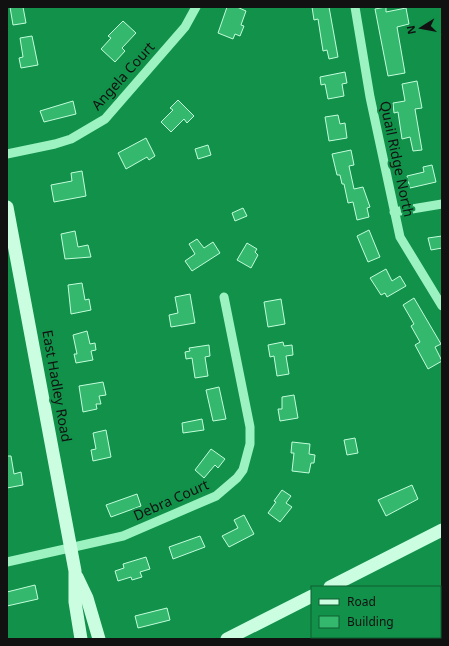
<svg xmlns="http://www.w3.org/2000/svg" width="449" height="646" font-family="'Noto Sans',sans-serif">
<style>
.building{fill:#34b86e;stroke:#c3fddc}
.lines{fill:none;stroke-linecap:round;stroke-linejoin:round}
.street{stroke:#9cf3c1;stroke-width:9}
.secondary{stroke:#cbfde1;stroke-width:13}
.labels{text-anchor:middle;stroke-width:4;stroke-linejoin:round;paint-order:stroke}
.street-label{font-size:14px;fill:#111;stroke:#119149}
</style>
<rect width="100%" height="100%" fill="#119149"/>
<path class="building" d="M10 7H23L26 23 13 25Z
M227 7H237L246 11 241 25 244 26 240 36 235 34 233 39 218 33Z
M312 7H329L338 57 329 59 327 50 323 51 318 19 314 20Z
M386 7V12L406 8 409 24 397 27 405 73 388 76 375 9Z
M123 21 136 33 122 48 125 51 115 62 101 49 111 38 108 36Z
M32 36 38 65 21 68 19 58 23 57 20 38Z
M345 72 347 83 342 84 344 96 328 99 325 84 321 85 320 77Z
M417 81 422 108 415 109 422 150 413 151 410 137 402 139 398 112 394 113 393 103 405 101 402 84Z
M178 100 194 116 187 123 184 119 171 132 161 122 173 110 170 108Z
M73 101 76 114 44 122 40 111Z
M338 115 340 124 345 123 347 138 329 141 325 117Z
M146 138 155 156 149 160 147 157 126 169 118 153Z
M208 145 211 155 198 159 195 149Z
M351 150 354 165 349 166 354 189 363 187 370 207 367 208 369 217 357 220 353 202 348 203 344 184H342L340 175H337L332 154Z
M432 165 436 182 410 188 407 176 424 172 423 167Z
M82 171 86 196 54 202 51 185 72 181 71 173Z
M243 208 247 216 235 221 232 213Z
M369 230 380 257 368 262 357 236Z
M75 231 78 247 88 245 91 257 65 259 61 234Z
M442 236V248L431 250 428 238Z
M197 239 204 248 213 242 220 253 192 271 185 261 195 254 189 244Z
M247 243 257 249 255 252 258 255 251 268 237 260Z
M386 269 392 281 400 276 406 286 387 297 385 293 381 295 370 278Z
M82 283 85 300 89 299 91 310 71 314 68 285Z
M190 294 195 323 171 327 169 315 178 313 175 297Z
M414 298 441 344 435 347 442 361 428 369 415 345 420 342 411 326 414 324 403 305Z
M281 299 285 324 268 327 264 302Z
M87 331 90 344 95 343 96 350 91 351 93 360 76 363 74 354H77L73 335Z
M283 342 284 346 292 345 293 355 286 356 289 374 277 376 274 356 270 357 268 345Z
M209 345 210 356 205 357 208 376 195 378 192 358 186 359 185 352 190 351 189 348Z
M103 382 106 395 99 396 101 404H96L97 409 83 412 79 386Z
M219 387 226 419 213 421 206 390Z
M294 395 298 418 280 421 278 409H282V397Z
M202 419 204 430 183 433 182 423Z
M106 430 111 457 93 461 91 450 96 449 93 433Z
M355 438 358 453 347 455 344 440Z
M292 442 310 444 309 454 315 455 314 463H311L309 473 292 471 294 453H291Z
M211 449 225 459 218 468 215 465 204 478 195 470Z
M7 456H11L14 474 21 472 23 485 7 488Z
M412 485 418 499 386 516 378 500Z
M282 490 291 496 286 503 292 507 280 522 268 513 276 502 274 501Z
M137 494 141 506 111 517 106 505Z
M244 515 254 534 229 547 222 536 238 528 234 520Z
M200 536 205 547 173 559 169 547Z
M146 557 150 569 140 572 142 577 132 580 131 577 118 581 115 571 124 568 123 564Z
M35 585 38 599 7 606V592Z
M167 608 170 620 138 628 135 616Z"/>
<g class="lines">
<path class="street" d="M355 7 370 97 400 237 442 306
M7 154 55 144 71 139 105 119 185 27 196 7
M394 212 442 204
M7 562 123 536 216 496 237 478 243 470 250 444V427L224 297"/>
<path class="secondary" d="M7 207 75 571V602L81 639
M77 577 87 598 99 639
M330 587 442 530
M227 639 312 596"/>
</g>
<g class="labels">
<g class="street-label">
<text transform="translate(123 76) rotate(-48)" y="5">Angela Court</text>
<text transform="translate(397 159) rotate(78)" y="5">Quail Ridge North</text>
<text transform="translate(57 386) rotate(80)" y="5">East Hadley Road</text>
<text transform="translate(171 500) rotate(-24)" y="5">Debra Court</text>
</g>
</g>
<rect width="449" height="646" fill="none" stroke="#111111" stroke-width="16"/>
<rect x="311" y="586" width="130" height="52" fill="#119149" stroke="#115e33"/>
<rect x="319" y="599" width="20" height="6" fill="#cbfde1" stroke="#115e33"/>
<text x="347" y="606" font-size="12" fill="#111111">Road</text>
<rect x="319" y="616" width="20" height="12" fill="#34b86e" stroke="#115e33"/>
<text x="347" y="626" font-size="12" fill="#111111">Building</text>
<g transform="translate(421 28) rotate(259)" stroke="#119149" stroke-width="3" paint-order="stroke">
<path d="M0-3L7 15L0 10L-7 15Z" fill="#111111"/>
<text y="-6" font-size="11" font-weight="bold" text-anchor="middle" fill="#111111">N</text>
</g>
</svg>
